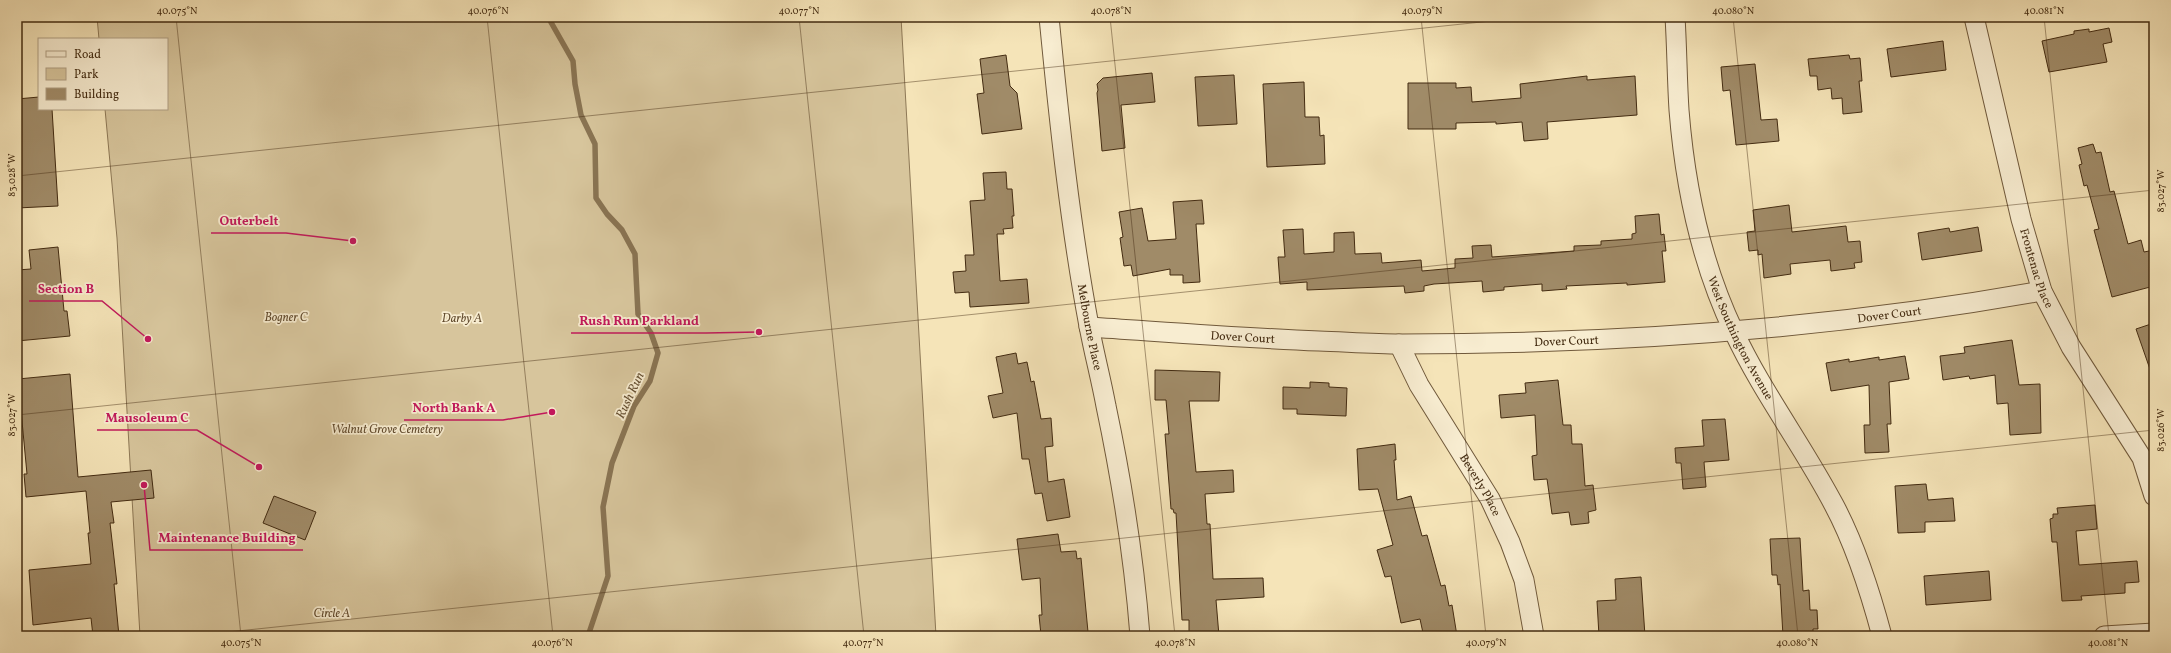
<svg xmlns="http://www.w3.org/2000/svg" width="2171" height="653" font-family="Vollkorn,serif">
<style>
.green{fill:#d7c59c;stroke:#8d7856}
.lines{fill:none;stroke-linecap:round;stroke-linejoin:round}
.stream{stroke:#897453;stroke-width:5.5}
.building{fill:#a08b68;stroke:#432b11}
.minor-casing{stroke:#70593b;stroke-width:21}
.minor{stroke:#f8edd1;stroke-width:19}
.ticks{fill:none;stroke:#432b11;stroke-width:1;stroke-opacity:0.45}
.labels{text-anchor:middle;stroke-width:3.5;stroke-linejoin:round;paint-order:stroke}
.street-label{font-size:12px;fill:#432b11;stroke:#f8edd1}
.park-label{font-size:12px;font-style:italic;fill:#614a2d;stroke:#f8edd1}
.water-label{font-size:13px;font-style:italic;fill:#665032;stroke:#f8edd1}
.leader{fill:none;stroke:#c2185b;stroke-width:1.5}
.callout-dot{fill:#c2185b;stroke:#f8edd1;stroke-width:1.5}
.callout-label{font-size:13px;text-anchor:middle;font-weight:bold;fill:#c2185b;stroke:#f8edd1;stroke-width:3.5;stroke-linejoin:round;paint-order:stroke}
.neatline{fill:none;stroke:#432b11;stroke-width:1.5}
.ticks-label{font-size:10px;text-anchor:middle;fill:#432b11}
</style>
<rect width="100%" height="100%" fill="#f5e4b8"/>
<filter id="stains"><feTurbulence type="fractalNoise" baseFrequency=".005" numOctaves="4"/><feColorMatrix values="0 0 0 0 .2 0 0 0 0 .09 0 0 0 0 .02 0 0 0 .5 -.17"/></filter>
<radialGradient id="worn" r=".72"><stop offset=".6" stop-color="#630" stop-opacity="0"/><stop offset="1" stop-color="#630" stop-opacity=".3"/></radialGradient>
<path class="green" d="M97 17H901L936 636H140L117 238 105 109H167V39H99Z"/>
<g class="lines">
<path class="stream" d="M548 17 573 61 575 84 581 115 595 144 596 198 607 214 622 230 635 254 638 314 651 333 658 353 650 381 634 406 612 463 603 507 608 576 588 636"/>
</g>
<path class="building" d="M2109 28 2112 42 2103 44 2107 62 2049 72 2042 41 2074 34V31L2089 29V32Z
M1943 41 1946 70 1891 77 1887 49Z
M1006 55 1010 86 1017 93 1022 129 982 134 977 94 984 93 980 59Z
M1849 55 1850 59 1860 58 1862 81H1859L1862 112 1843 114 1842 98 1832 99 1831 88 1818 90 1817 76H1810L1808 59Z
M1755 64 1761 120 1777 119 1779 141 1736 145 1730 90 1723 91 1721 67Z
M1152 73 1155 102 1121 105 1125 148 1102 151 1097 93 1098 90 1097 84 1103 78Z
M1234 75 1237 124 1198 126 1195 77Z
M1587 76V80L1635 76 1637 115 1547 122 1548 139 1524 141 1522 122 1496 124V122L1456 123V129H1408V83H1456V88L1471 87 1472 102 1521 98 1520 84Z
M1304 82 1305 117H1319L1320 136 1324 135 1325 164 1267 167 1263 84Z
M39 97V109H52L58 206 17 208V99Z
M2093 144 2096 153 2101 152 2110 192 2114 191 2128 244 2141 240 2144 252 2154 250V286L2112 297 2094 230 2099 229 2087 185 2084 186 2079 165 2082 164 2078 148Z
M1006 172 1007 189H1012L1014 216H1012L1013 228 1003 229 1004 234H997L1000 281 1027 279 1029 303 970 307 969 292 955 293 953 272 966 271 965 255H974L970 201 985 200 983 173Z
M1202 200 1204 224H1196L1200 282 1183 283V275H1170V269L1133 276 1131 265 1124 266 1120 238 1123 237 1119 212 1142 208 1148 241 1176 239 1173 202Z
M1789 205 1792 232 1846 226 1848 242 1860 241 1862 262 1854 263 1855 268 1831 271 1830 260 1790 264 1791 274 1764 278 1762 254 1758 255V250L1749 251 1747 232 1755 231 1753 210Z
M1659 214 1661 235 1664 234 1666 251H1662L1665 282 1627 285V283L1566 286 1567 289 1542 291V284L1504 287V290L1483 292 1482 281 1434 284 1424 286V291L1405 293 1404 286 1307 290V282L1280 284 1278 257H1285L1283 230 1303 229 1304 254 1334 252V233L1354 232 1355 254 1381 253 1382 263 1421 260 1422 271 1455 268V259L1473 258 1472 246 1491 245 1492 257 1574 251V246L1601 245V241L1632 239V234L1636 233 1635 216Z
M1978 227 1982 251 1922 260 1918 233 1949 228 1950 232Z
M58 247 64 311H67L70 336 17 341V270L31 269 29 250Z
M2154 323V374L2152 375 2136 329Z
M2012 340 2019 385 2040 384 2041 433 2010 435 2008 403 1997 404 1995 375 1970 379 1969 376 1943 380 1940 356 1965 353 1964 347Z
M1016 353 1018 364 1027 362 1031 382 1034 381 1041 419 1051 418 1053 446 1045 447 1048 482 1064 479 1070 517 1047 521 1042 493 1035 494 1029 459H1022L1017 413 993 418 988 396 1003 393 996 357Z
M1905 356 1909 379 1889 382 1891 424H1887L1889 452 1865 453 1864 425H1870L1869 385 1831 391 1826 363 1849 359V362L1879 357V360Z
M1155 370 1220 372 1219 401H1189L1196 472 1233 470 1234 492 1205 494 1207 524H1210L1213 579 1263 578 1264 597 1216 600 1219 636H1189V620H1182L1176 513H1174L1173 509H1171L1165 434H1169L1166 400H1155Z
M70 374 78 477 151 470 154 498 111 502 114 523H110L117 584H114L119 636H93L91 618 33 625 29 570 91 564 88 533H90L86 491 26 497 24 474H27L18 379Z
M1558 380 1563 425H1571L1572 444H1582L1585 486 1593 485 1596 510 1588 512 1589 523 1571 525 1569 512 1552 514 1547 479 1534 480 1532 456 1537 455 1535 415 1501 418 1499 395 1526 393 1525 383Z
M1310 382 1329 383V387L1347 388 1346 416 1297 414V409H1283V387L1310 388Z
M1725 419 1729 460 1704 462 1706 487 1683 489 1681 463H1676L1675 448 1704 446 1702 420Z
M1395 444 1396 460H1394L1397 500 1411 496 1422 536 1427 535 1441 586 1445 585 1449 606 1452 605 1457 636H1429L1428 632 1423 633 1420 619 1401 623 1391 576 1385 577 1377 550 1393 545 1378 489 1359 490 1357 449Z
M1926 484 1928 500 1953 498 1955 521 1925 522V532L1898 533 1895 486Z
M274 496 316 512 305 540 263 523Z
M2095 505 2097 529 2076 531 2079 565 2137 561 2139 582 2125 583V593L2081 596 2082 600 2062 601 2057 542H2052L2050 519 2053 518V514H2058L2057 508Z
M1058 534 1061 552 1076 551 1077 559 1081 558 1088 632 1041 635 1039 615H1042L1040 578 1022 580 1017 539Z
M1800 538 1803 591 1809 590 1810 610H1817L1818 629H1813V636H1783L1780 584 1778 585 1777 575H1772L1770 539Z
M1989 571 1991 600 1926 605 1924 576Z
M1641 577 1645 636H1599L1597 601 1616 600 1615 579Z"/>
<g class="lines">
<defs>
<g id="minor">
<path id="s1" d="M1049 17C1059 120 1070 224 1089 326 1094 353 1101 379 1106 406 1122 482 1134 558 1140 636"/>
<path id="s2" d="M1675 17C1677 48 1677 79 1679 110 1685 186 1701 263 1734 332 1762 392 1803 446 1834 505 1856 546 1870 591 1882 636"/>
<path id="s3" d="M1974 17 2021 219 2042 291 2071 347 2142 458 2154 496"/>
<path id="s4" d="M1089 327C1166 332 1243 338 1319 341 1347 342 1374 344 1401 344 1616 344 1831 329 2042 291"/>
<path id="s5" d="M1399 344 1419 385 1490 499 1510 542 1524 580 1534 636"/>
<path d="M2104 636 2154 633"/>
</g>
</defs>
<use href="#minor" class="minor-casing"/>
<use href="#minor" class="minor"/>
</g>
<path class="ticks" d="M176 17 241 636M487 17 553 636M799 17 864 636M1110 17 1175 636M1421 17 1486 636M1733 17 1798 636M2044 17 2109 636M17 176 1529 17M17 415 2154 190M190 636 2154 430"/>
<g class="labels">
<g class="street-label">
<text dy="4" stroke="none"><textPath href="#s3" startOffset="259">Frontenac Place</textPath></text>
<text dy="4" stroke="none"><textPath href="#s4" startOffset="802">Dover Court</textPath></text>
<text dy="4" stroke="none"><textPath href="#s1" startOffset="313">Melbourne Place</textPath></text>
<text dy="4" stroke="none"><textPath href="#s4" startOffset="154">Dover Court</textPath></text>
<text dy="4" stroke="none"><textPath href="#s2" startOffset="331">West Southington Avenue</textPath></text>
<text dy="4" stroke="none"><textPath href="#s4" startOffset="478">Dover Court</textPath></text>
<text dy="4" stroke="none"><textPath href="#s5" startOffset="163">Beverly Place</textPath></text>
</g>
<g class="park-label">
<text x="286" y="321">Bogner C</text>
<text x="462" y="322">Darby A</text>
<text x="387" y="433">Walnut Grove Cemetery</text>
<text x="332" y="617">Circle A</text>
</g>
<g class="water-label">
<text transform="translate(629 395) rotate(-65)" y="5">Rush Run</text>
</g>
</g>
<path class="leader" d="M353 241L286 233H211M148 339L102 301H29M759 332L706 333H571M552 412L503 420H404M259 467L197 430H97M144 485L150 550H303"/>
<g class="callout-dot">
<circle cx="353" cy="241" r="4"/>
<circle cx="148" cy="339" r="4"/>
<circle cx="759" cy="332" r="4"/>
<circle cx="552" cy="412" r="4"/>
<circle cx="259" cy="467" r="4"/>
<circle cx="144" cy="485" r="4"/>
</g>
<g class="callout-label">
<text x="249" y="225">Outerbelt</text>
<text x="66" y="293">Section B</text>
<text x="639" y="325">Rush Run Parkland</text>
<text x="454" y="412">North Bank A</text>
<text x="147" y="422">Mausoleum C</text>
<text x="227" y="542">Maintenance Building</text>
</g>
<rect width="2171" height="653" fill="none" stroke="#f5e4b8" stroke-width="44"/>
<rect x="38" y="38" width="130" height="72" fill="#f8edd1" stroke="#b09f84"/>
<rect x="46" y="51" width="20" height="6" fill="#f8edd1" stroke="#b09f84"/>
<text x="74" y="58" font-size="12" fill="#432b11">Road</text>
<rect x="46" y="68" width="20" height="12" fill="#d7c59c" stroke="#b09f84"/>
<text x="74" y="78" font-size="12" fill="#432b11">Park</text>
<rect x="46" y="88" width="20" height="12" fill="#a08b68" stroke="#b09f84"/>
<text x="74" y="98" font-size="12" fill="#432b11">Building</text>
<rect x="22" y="22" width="2127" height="609" class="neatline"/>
<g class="ticks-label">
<text x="177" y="14">40.075°N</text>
<text x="488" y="14">40.076°N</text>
<text x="799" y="14">40.077°N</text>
<text x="1111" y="14">40.078°N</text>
<text x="1422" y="14">40.079°N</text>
<text x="1733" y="14">40.080°N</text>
<text x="2044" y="14">40.081°N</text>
<text transform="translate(11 175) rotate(-90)" y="4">83.028°W</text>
<text transform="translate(2160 191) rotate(-90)" y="4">83.027°W</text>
<text transform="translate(11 415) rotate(-90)" y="4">83.027°W</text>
<text transform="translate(2160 430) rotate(-90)" y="4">83.026°W</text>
<text x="241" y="646">40.075°N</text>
<text x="552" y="646">40.076°N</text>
<text x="863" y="646">40.077°N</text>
<text x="1175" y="646">40.078°N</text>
<text x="1486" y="646">40.079°N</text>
<text x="1797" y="646">40.080°N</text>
<text x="2108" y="646">40.081°N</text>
</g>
<rect width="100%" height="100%" filter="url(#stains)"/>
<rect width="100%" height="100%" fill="url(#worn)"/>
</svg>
